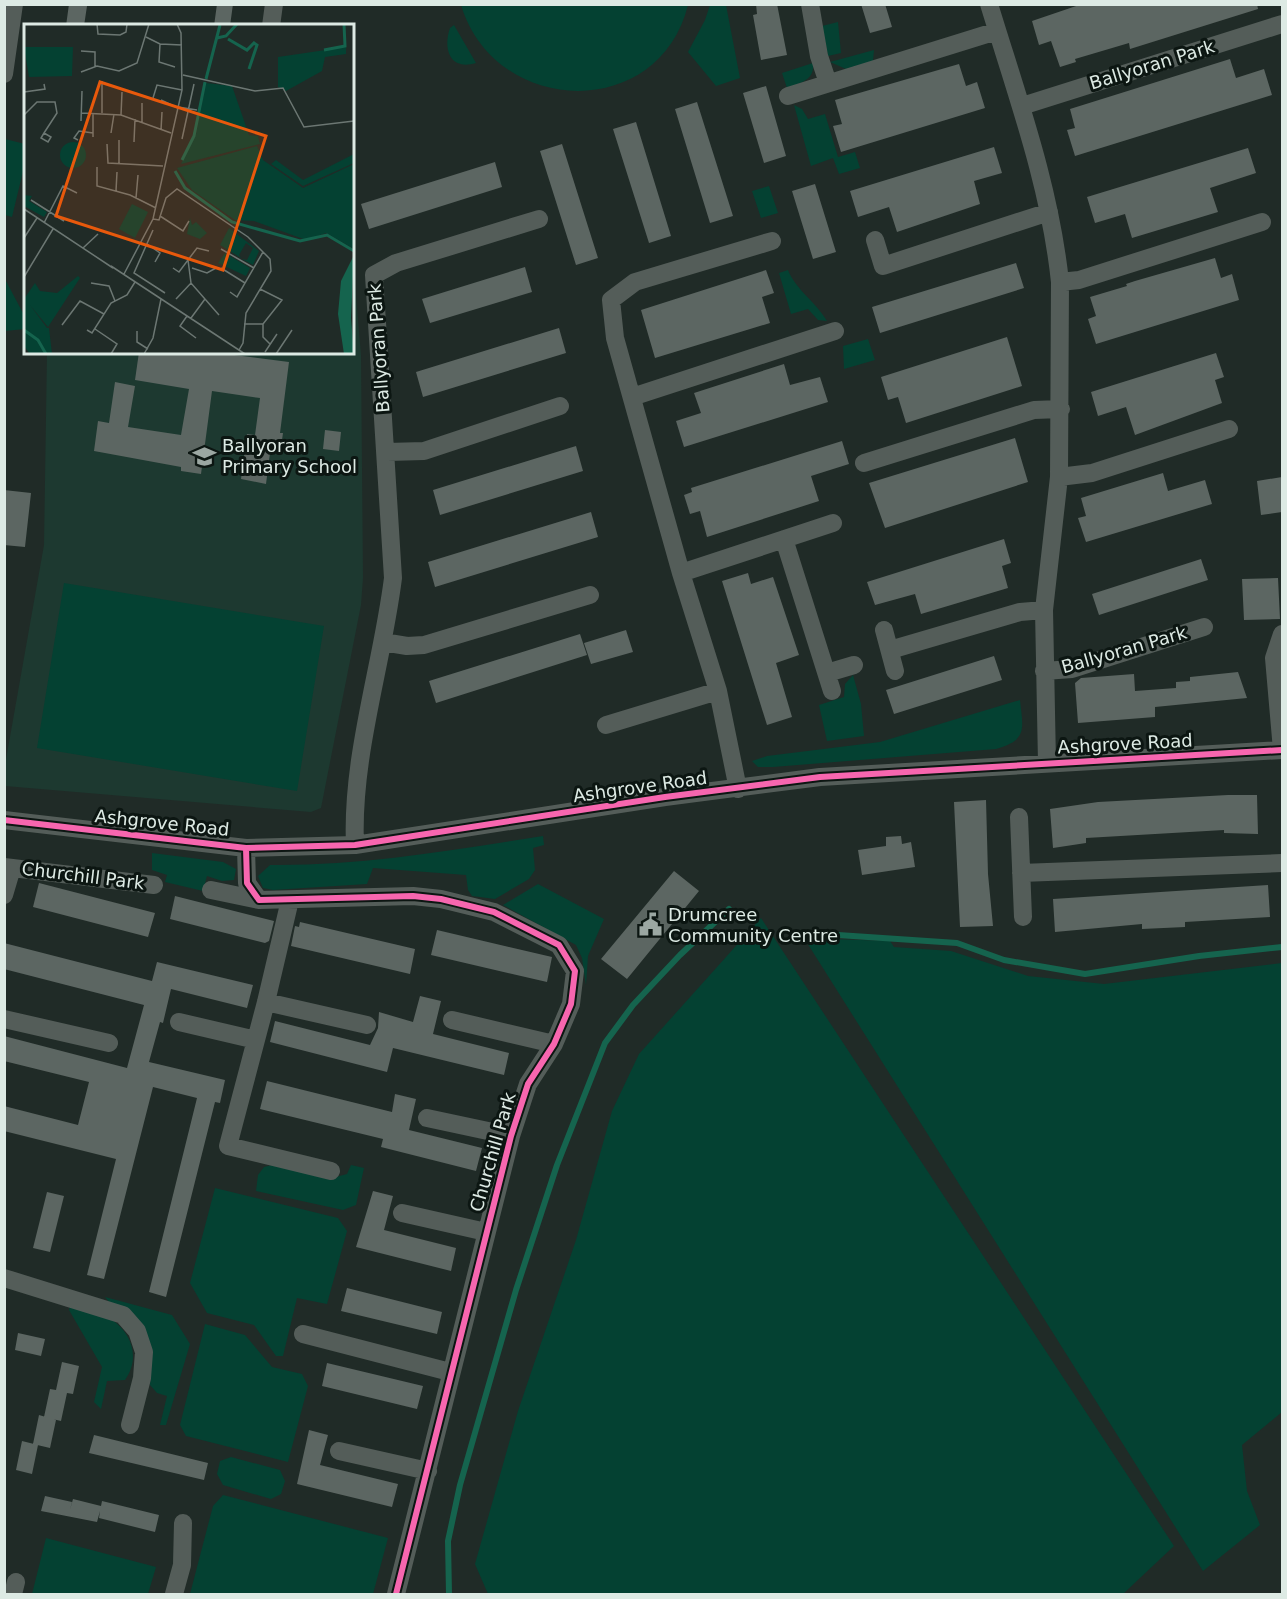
<svg xmlns="http://www.w3.org/2000/svg" width="1287" height="1599" font-family="'DejaVu Sans',sans-serif">
<style>
.built{fill:#1d3930}
.green{fill:#044132}
.lines{fill:none;stroke-linecap:round;stroke-linejoin:round}
.stream{stroke:#15644e;stroke-width:6}
.building{fill:#5c6662}
.street{stroke:#545d59;stroke-width:18}
.cycleway-casing{stroke:#0c1612;stroke-width:10}
.cycleway{stroke:#f766af;stroke-width:6}
.labels{text-anchor:middle;stroke-width:6;stroke-linejoin:round;paint-order:stroke}
.street-label{font-size:18px;fill:#ddeae4;stroke:#0c1612}
.poi-label{font-size:18px;fill:#ddeae4;stroke:#0c1612;text-anchor:start}
.inset-river{fill:none;stroke:#15644e;stroke-width:3}
.inset-road{fill:none;stroke:#6c7773;stroke-width:1.5}
.view{fill:#e8590c;fill-opacity:0.15;stroke:#e8590c;stroke-width:3}
.inset-edge{fill:none;stroke:#ddeae4;stroke-width:3}
</style>
<rect width="100%" height="100%" fill="#202b27"/>
<path class="built" d="M352 249 361 355 363 578 361 605 321 808 311 812 5 786V765L44 545 47 353 352 352Z"/>
<path class="green" d="M461 5V4L688 5C659 122 495 117 461 5Z
M710 5H726L740 78 716 86 688 52 705 20Z
M838 22 841 53 828 56 822 26Z
M454 25 476 63C449 71 443 48 450 28Z
M874 50 873 61 846 69 830 62Z
M813 63C815 80 801 83 787 88L782 73Z
M794 105 802 109 808 119 825 114 838 157 855 152 860 168 839 174 833 158 811 166Z
M5 139 25 144V163L12 217 5 215Z
M769 186 778 213 761 218 752 191Z
M788 270C796 290 816 302 827 321L818 320 808 309 791 314 779 273Z
M5 279 25 317V329L5 331Z
M868 339 875 360 844 369 843 346Z
M64 583 324 626 297 791 37 748Z
M853 675 861 704 864 736 827 741 819 705 844 697 845 684Z
M1020 700C1023 729 1028 740 996 749L773 767H758L752 761 767 756 880 742Z
M543 836 544 845 533 848 535 870 529 879 495 899 472 896 468 890 466 875 373 868 367 884 273 890 263 888 258 876 270 865C362 866 452 850 543 836Z
M152 853 223 862 236 869 234 880 222 881 207 876 203 891 165 882 167 875 152 870Z
M538 884 604 919 588 956 586 985 582 958 576 945 503 905Z
M761 918 1174 1546 1123 1594H488L475 1564 518 1411 576 1240 612 1111 639 1054Z
M804 938 890 941 894 947 951 951 1028 976 1104 984 1282 963V1412L1242 1445 1247 1491 1260 1525 1203 1571Z
M276 1164 332 1178 347 1174 351 1165 364 1168 356 1205 343 1210 256 1191 258 1175 264 1167Z
M215 1188 338 1218 347 1231 327 1304 297 1298 283 1356H276L254 1325 207 1313 190 1283Z
M105 1297 172 1315 190 1344 166 1425H160L167 1396 157 1393 150 1385 152 1357Z
M70 1305C83 1309 100 1312 111 1319 133 1334 140 1359 125 1380L107 1381 101 1409 94 1402 102 1367 69 1310Z
M205 1324 245 1335 272 1367 302 1374 308 1386 288 1462 186 1436 180 1425Z
M231 1457 280 1470 285 1481 281 1494 271 1499 223 1485 217 1474 220 1461Z
M223 1495 388 1538 373 1594H190L213 1506Z
M46 1538 156 1567 148 1594H32Z"/>
<g class="lines">
<path class="stream" d="M838 935 957 943 1004 960 1085 974 1199 956 1282 947
M449 1594 448 1541 460 1485 516 1290 557 1165 605 1043 633 1005 680 955 729 909"/>
</g>
<path class="building" d="M69 4 87 6 84 26H66Z
M217 4H233L230 26H214Z
M756 4H777L787 55 761 60 753 15 757 14Z
M861 4H885L892 27 870 33Z
M1082 4H1257L1258 9 1130 49 1129 43 1075 59 1076 62 1060 67 1051 41 1039 45 1032 21Z
M1230 59 1236 78 1264 69 1272 95 1075 156 1067 130 1075 128 1070 109Z
M959 64 966 86 977 82 985 108 841 152 833 126 842 124 835 100Z
M766 86 786 156 764 163 743 93Z
M697 102 733 216 710 223 675 109Z
M636 122 671 236 649 243 613 129Z
M562 144 598 258 576 265 540 151Z
M994 147 1002 173 974 181 980 204 897 232 889 207 858 217 850 191Z
M1248 148 1256 173 1210 188 1218 212 1132 238 1125 214 1095 223 1087 197Z
M495 162 502 187 369 229 361 204Z
M815 184 836 252 813 259 792 191Z
M1215 258 1221 278 1232 274 1239 300 1096 344 1088 319 1096 316 1090 297 1127 286 1126 284 1135 281Z
M1016 263 1024 288 880 333 872 307Z
M525 267 532 292 430 323 422 299Z
M766 270 774 293 762 297 770 323 655 358 641 310Z
M559 328 566 353 423 397 416 372Z
M1007 337 1022 386 906 423 898 397 888 400 881 377Z
M139 352H211L289 362 280 433H283L280 454 270 453 266 484 241 479 247 434 255 435 260 398 212 391 201 474 181 471V467L94 451 98 421 109 423 115 382 135 386 128 427 181 435 189 389 135 380Z
M1216 353 1224 377 1215 380 1222 403 1135 435 1126 407 1098 416 1091 392Z
M784 364 790 385 820 377 828 402 684 447 676 421 701 413 694 393Z
M325 430 341 432 339 451 323 449Z
M1015 438 1028 482 885 528 869 483Z
M842 441 849 464 811 476 819 501 707 537 700 511 690 514 684 495 692 492 691 488Z
M576 446 583 471 440 515 433 490Z
M1163 473 1168 491 1205 480 1212 504 1086 542 1078 518 1086 516 1081 498Z
M1282 477V512L1261 515 1257 481Z
M4 490 31 493 25 547 4 545Z
M591 512 598 537 435 587 428 562Z
M1004 539 1011 563 1002 566 1008 588 921 614 915 594 875 605 867 582Z
M1201 559 1208 580 1099 615 1092 594Z
M748 573 751 584 773 577 799 655 776 663 792 717 767 725 722 581Z
M1278 578 1280 619 1244 620 1242 579Z
M626 630 633 652 591 664 584 643Z
M580 634 587 655 436 703 429 681Z
M994 656 1002 680 894 714 886 690Z
M1238 672 1247 698 1155 707V717L1078 723 1075 683 1081 678 1134 674 1135 691 1176 688V682L1190 681V677Z
M1228 795H1257L1258 834 1224 833V830L1086 838V843L1053 848 1050 809 1098 802Z
M986 800 988 874 993 926 960 927 954 802Z
M901 836 902 844 911 842 915 867 862 875 858 850 886 846V837Z
M674 871 699 891 627 979 601 959Z
M39 883 155 913 148 937 33 907Z
M1268 885 1270 917 1185 922V927L1142 929V924L1055 932 1053 899Z
M175 896 274 921 269 941 265 943 170 919Z
M300 922 415 949 410 974 291 946 295 926 299 927Z
M437 930 552 957 547 982 431 955Z
M4 943 152 981 157 962 253 985 247 1008 171 989 163 1023 160 1022 149 1062 225 1080 220 1103 215 1102 166 1297 149 1292 197 1098 153 1087 104 1279 87 1275 116 1159 4 1131V1106L78 1125 89 1082 4 1061V1036L127 1068 144 1005 4 969Z
M420 996 441 1001 433 1034 509 1053 504 1075 393 1048 387 1072 270 1042 275 1021 370 1045 378 1028 379 1012 413 1022Z
M267 1081 392 1112 395 1094 416 1099 409 1130 482 1148 476 1171 381 1147 383 1139 260 1109Z
M373 1191 393 1196 384 1230 456 1248 451 1271 356 1247Z
M47 1192 64 1196 50 1252 33 1248Z
M347 1288 442 1312 437 1334 341 1311Z
M18 1333 45 1339 41 1356 15 1350Z
M62 1362 79 1366 73 1394 67 1393 61 1421 44 1417 50 1389 56 1390Z
M327 1363 423 1386 417 1409 322 1386Z
M39 1415 56 1420 50 1448 33 1444Z
M309 1430 328 1435 320 1465 398 1484 392 1507 297 1484Z
M94 1435 208 1463 204 1480 89 1453Z
M22 1441 38 1445 32 1474 16 1470Z
M45 1496 72 1502 70 1510 73 1499 101 1506 102 1501 159 1515 155 1532 99 1518 100 1511 97 1522 41 1511Z"/>
<g class="lines">
<path class="street" d="M810 4 819 56 828 83
M989 4C1017 96 1050 186 1060 282L1059 477 1044 610 1047 763
M271 26 274 4
M4 74 14 4
M788 96 997 31
M1022 106 1282 24
M875 240 883 266 1049 212
M1060 282 1079 280 1262 222
M632 397 835 331
M387 452 424 451 560 406
M864 463 1034 410 1061 409
M1059 477 1092 473 1229 429
M784 539 832 691
M681 573 833 523
M884 630 895 671
M383 642 407 646 424 645 590 595
M890 650 1020 612 1044 610
M1044 671 1072 669 1204 627
M827 673 854 665
M606 725 718 691
M738 789 718 691 681 573 615 338 611 300 635 282 772 241
M1019 817 1023 917
M4 820 246 848 355 845 665 797 820 777 1282 750 1274 658 1282 634
M355 845C351 757 382 666 393 578L374 275 396 263 539 219
M246 848 247 883 259 900 413 896 441 899 494 912 559 945 575 971 571 1004 554 1044 528 1084 511 1136 396 1594
M4 867 154 885
M1021 873 1282 863
M211 890 259 900
M4 895 12 868
M290 900 266 1002 228 1146 331 1171
M266 1002 367 1025
M4 1019 109 1043
M452 1020 554 1044
M179 1022 256 1040
M427 1118 511 1136
M402 1213 486 1232
M4 1278 123 1315 137 1331 144 1352 142 1378 130 1425
M303 1334 450 1372
M339 1451 428 1471
M13 1594 16 1582
M174 1594 182 1565 183 1523"/>
<defs>
<path id="cycleway" d="M4 820 246 848 355 845 665 797 820 777 1282 750
M246 848 247 883 259 900 413 896 441 899 494 912 559 945 575 971 571 1004 554 1044 528 1084 511 1136 396 1594"/>
</defs>
<use href="#cycleway" class="cycleway-casing"/>
<use href="#cycleway" class="cycleway"/>
</g>
<defs>
<symbol id="school-bare" viewBox="-9 -9 18 18"><path d="M0-5L7-2L0 1L-7-2ZM-4 1L0 2.5L4 1V4Q0 6-4 4Z" fill="#9ba7a2" stroke="#0c1612" stroke-width="2.5" paint-order="stroke"/></symbol>
<symbol id="civic-bare" viewBox="-9 -9 18 18"><path d="M-.6-6.5H3V-4.5H.6V-3L4-1V1h2V6H-6V1h2V-1L-.6-3ZM-1.2 2.5V6h2.4V2.5Z" fill="#9ba7a2" stroke="#0c1612" stroke-width="2.5" paint-order="stroke"/></symbol>
</defs>
<g fill-rule="evenodd">
<use href="#school-bare" x="188" y="440" width="33" height="33"/>
<use href="#civic-bare" x="634" y="908" width="33" height="33"/>
</g>
<g class="labels">
<g class="street-label">
<text transform="translate(1152 65) rotate(-17)" y="6">Ballyoran Park</text>
<text transform="translate(379 348) rotate(-94)" y="6">Ballyoran Park</text>
<text transform="translate(1124 650) rotate(-16)" y="6">Ballyoran Park</text>
<text transform="translate(1125 744) rotate(-3)" y="6">Ashgrove Road</text>
<text transform="translate(640 787) rotate(-8)" y="6">Ashgrove Road</text>
<text transform="translate(162 823) rotate(6)" y="6">Ashgrove Road</text>
<text transform="translate(83 876) rotate(7)" y="6">Churchill Park</text>
<text transform="translate(493 1152) rotate(-74)" y="6">Churchill Park</text>
</g>
<g class="poi-label">
<text x="222" y="452">Ballyoran<tspan x="222" dy="21">Primary School</tspan></text>
<text x="668" y="921">Drumcree<tspan x="668" dy="21">Community Centre</tspan></text>
</g>
</g>
<g transform="translate(24 24)">
<rect width="330" height="330" fill="#202b27"/>
<path d="M0 23H49L48 52 5 53ZM322 23V30L301 33 298 47 262 67 254 63V33ZM182 59 208 62 225 111 234 112 236 120 157 140 172 110ZM36 131a13 13 0 1 1 26 0a13 13 0 1 1-26 0ZM233 122 239 136 279 164 330 140V225L302 209 282 216 230 197 211 196 168 166 153 144ZM330 130V139L279 162 247 140 252 136 279 156ZM0 171 8 172 5 177 23 188 20 193 0 182ZM108 180 124 188 111 214 95 205ZM166 194 168 201 172 198 183 209 176 215 163 210ZM205 204 235 227 229 241 218 235 223 236 229 224 222 219 215 231 217 234 196 221ZM201 229 226 244 222 252 194 239ZM54 252 56 254 24 303 6 281 23 304H25L28 330H6L0 322V275L11 259 16 267 33 269Z" fill="#044132"/>
<path d="M330 231 327 294 330 330H320L314 290 317 257Z" fill="#15644e"/>
<path class="inset-river" d="M193 14 202 12 213 0M204 15 223 26 230 19 233 21 225 45M300 26 321 22 320 0M182 55 196 1M158 136 170 112 181 58M151 147 161 164 208 198 276 217 303 211 330 227M0 306 14 316 22 330"/>
<path class="inset-road" d="M73 0 74 10 96 11 102 8 103 0M122 13 136 20 158 21M136 20 135 38 151 43M57 27 71 28V43M57 48 73 42 95 47 113 39 125 0M159 51 231 67 259 64 280 103 330 97M0 68 21 65 20 60M129 74 133 61 158 66M137 76 154 84M154 83 173 86M57 89 97 91 147 109M78 89V57M0 91 13 78H31L33 89 20 109 17 114 24 118 27 113 20 109M97 91 98 68M57 97 58 67M118 98V79M137 106 138 88M87 109 90 90M69 113V89M158 115 170 60M54 116 50 114 55 107 69 109M95 116V140M110 118 111 95M83 120 84 139 139 142M73 143V162L106 171 132 184M92 167 93 148M112 174 114 151M7 176 40 197M0 185 89 244M136 192 159 207 165 197M129 195 135 196 142 174 153 165 224 213 246 235 247 247 222 289 219 319 215 326M20 199 39 162 53 169M129 206 110 249 141 269M0 214 13 194M123 220 136 229 131 238M59 224 74 210M197 225 230 244M164 236 167 259M87 242 221 330M149 244 155 248 173 224 185 227M168 244 183 249 192 244M197 244 221 259M100 250 129 195 158 66 157 9 153 0M0 253 29 205M67 259 85 262 91 277M206 268 213 273 239 228M152 275 167 259 195 291M163 292 156 302 172 314M167 294 181 275M220 300H239L258 276 236 265M239 300V313L246 320M38 301 56 277 80 290M71 305 93 320 87 330M63 306 68 309 87 279 103 271 111 258M113 307V318L124 325M241 328 253 310M120 330 129 314 137 275M252 330 268 306"/>
<path class="view" d="M76 58 242 112 199 246 32 192Z"/>
<rect width="330" height="330" class="inset-edge"/>
</g>
<rect width="1287" height="1599" fill="none" stroke="#ddeae4" stroke-width="12"/>
</svg>
